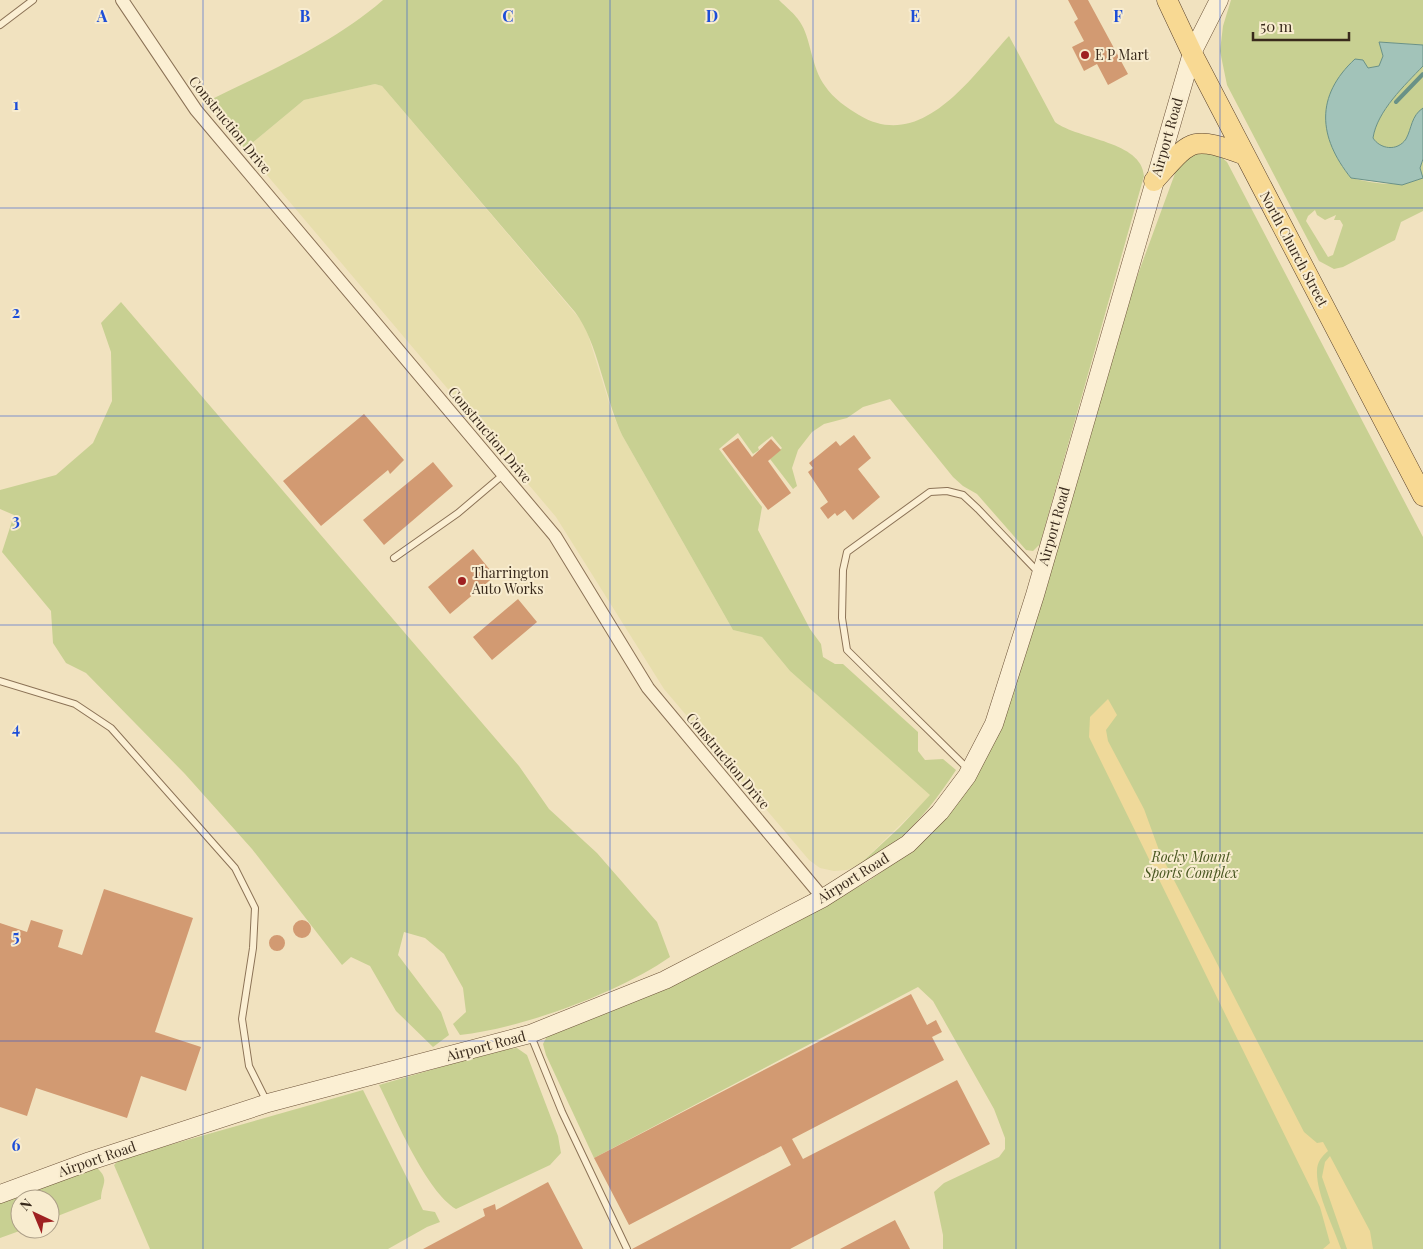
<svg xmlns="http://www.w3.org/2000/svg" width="1423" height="1249" font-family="'Playfair Display',serif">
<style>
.farmland{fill:#e7deac}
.green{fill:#c8d092;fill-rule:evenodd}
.sand{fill:#efd99a}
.water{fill:#a2c3b9;stroke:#699187}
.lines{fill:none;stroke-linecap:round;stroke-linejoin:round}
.stream{stroke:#699187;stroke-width:4}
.building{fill:#d29a72}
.service-casing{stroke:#8b7256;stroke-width:8}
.minor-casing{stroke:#8b7256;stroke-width:14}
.secondary-casing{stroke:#6d5339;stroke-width:19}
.primary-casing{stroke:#58402b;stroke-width:21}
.service{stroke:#fbefd3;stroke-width:6}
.minor{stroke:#fbefd3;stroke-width:12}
.secondary{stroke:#fbefd3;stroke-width:18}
.primary{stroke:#f8d993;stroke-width:20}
.grid{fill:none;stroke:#1d4ed8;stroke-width:1;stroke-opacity:0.55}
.poi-dot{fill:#9f2121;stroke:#f8eccf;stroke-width:2}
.labels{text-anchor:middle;stroke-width:4;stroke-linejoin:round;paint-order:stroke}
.poi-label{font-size:14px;fill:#392a1c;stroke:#f8eccf;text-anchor:start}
.street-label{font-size:14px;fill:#392a1c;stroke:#f8eccf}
.park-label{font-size:14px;font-style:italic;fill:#495721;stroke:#f8eccf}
.grid-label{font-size:16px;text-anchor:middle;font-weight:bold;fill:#1d4ed8;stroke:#f8eccf;stroke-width:4;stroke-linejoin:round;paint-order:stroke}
</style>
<rect width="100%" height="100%" fill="#f1e2bf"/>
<path class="farmland" d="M375 84 382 86 585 325 612 412 622 435 733 630 762 637 790 671 931 795 859 865 847 870 834 871 820 868 809 860 664 689 556 517 245 149 304 100Z"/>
<path class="green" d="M383 0H779C786 7 795 14 800 22 811 38 811 67 825 86 834 99 846 107 859 115 922 153 972 76 1009 36L1055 122C1079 140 1142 141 1144 176L1040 544 1033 551 1026 550 977 494 963 486 953 477 890 399 863 407 847 418 824 424 812 432 798 450 792 468 797 486 793 489 770 459 782 448 772 436 758 447 759 450 753 454 738 433 719 449 762 507 758 530 810 629 821 644 823 657 835 664H843L918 732V751L925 760 943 759 956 770C939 796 920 821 896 842 885 851 871 857 859 865L899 828 930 795 790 671 762 637 733 630 622 435C605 398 598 342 575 312L382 86 375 84 304 100 245 149 206 102C267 72 331 45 383 0Z
M1231 0H1423V45L1379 42 1383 56 1379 66 1368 68 1328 100C1323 129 1332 155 1351 178 1375 184 1400 188 1422 178L1420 168 1423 159V211L1401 222 1395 240 1343 267 1334 269 1319 261 1227 85 1220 51 1223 26ZM1315 210 1317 215 1325 220 1336 215 1334 220H1340L1343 225 1333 255 1328 257 1306 221 1308 216Z
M1423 66V108C1412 116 1412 128 1406 139 1397 153 1380 149 1373 138 1377 111 1405 85 1423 66Z
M1199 152 1219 155 1227 162 1423 537V1249H943V1235L934 1192 944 1183 999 1157 1005 1149V1138L994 1109 933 1001 918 987 594 1158 546 1055 543 1044 547 1036 651 995 816 911 870 880 907 854 985 759 1123 315 1177 168 1183 159Z
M121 302 519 766 549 809 597 853 657 922 670 957C618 993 523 1028 460 1035L453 1024 466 1012 463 988 444 954 425 938 404 932 398 955 441 1012 449 1035 433 1047 396 1011 370 966 351 957 342 965 252 849 185 774 86 673 66 663 53 643 51 611 2 552 14 515 0 509V490L56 475 93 443 112 401 111 352 101 323Z
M517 1048 527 1055 558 1136 561 1153 550 1165 456 1209C426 1191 396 1119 379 1085L500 1050Z
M363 1090 423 1210 435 1212 440 1222 427 1227 388 1249H150L114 1165 120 1159Z
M96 1167C111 1180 101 1184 101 1199L50 1219V1199H20V1229H25L0 1238V1203Z"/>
<path class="sand" d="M1108 699 1117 715 1106 730 1108 741 1144 809 1160 853 1304 1132 1317 1143 1323 1142 1328 1151C1322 1156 1317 1162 1317 1171 1316 1193 1334 1228 1341 1249H1323L1330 1243 1320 1207 1089 737 1090 717Z
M1330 1156 1370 1231 1373 1249H1347L1322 1177 1325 1162Z"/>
<path class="water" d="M1379 42 1423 45V66C1405 85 1377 111 1373 138 1380 149 1397 152 1406 139 1412 128 1411 116 1423 108V159L1420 168 1423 178 1402 185 1351 178C1318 137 1315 96 1355 59L1363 60 1368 68 1379 66 1383 56Z"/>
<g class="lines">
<path class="stream" d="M1396 102 1423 74"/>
</g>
<path class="building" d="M1068 0H1088L1128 74 1108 85 1097 64 1084 71 1072 47 1084 41 1074 22 1078 19Z
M364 414 404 460 390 474 388 470 321 526 283 481Z
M854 435 871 458 858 469 880 497 853 520 845 510 837 516 835 513 828 519 820 508 828 502 808 472 813 468 809 463 836 441 840 446Z
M738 438 752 457 771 439 781 450 768 461 791 493 768 510 722 449Z
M433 462 453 486 384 545 363 520Z
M473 549 495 576 450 614 428 587Z
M518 599 537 622 492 660 473 637Z
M104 889 193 918 155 1032 201 1047 186 1091 141 1076 127 1118 36 1088 27 1116 0 1107V923L27 932 31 920 63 930 58 947 82 955Z
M293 929a9 9 0 1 1 18 0a9 9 0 1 1-18 0Z
M269 943a8 8 0 1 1 16 0a8 8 0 1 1-16 0Z
M911 994 927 1025 936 1020 942 1032 932 1037 944 1060 792 1139 803 1159 957 1080 990 1144 790 1249H632L791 1165 781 1146 629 1225 594 1158Z
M548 1182 583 1249H423L485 1216 483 1209 495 1204 496 1210Z
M895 1220 910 1249H840Z"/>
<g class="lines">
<defs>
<path id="service" d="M0 25 33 0
M394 558 458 513 504 474
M0 681 75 704 111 728 235 868 255 908 253 948 242 1019 249 1066 267 1102
M969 770 847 650 842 618 843 570 847 552 930 492 947 491 963 495 978 509 1039 573
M531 1036 562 1112 627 1249"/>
<path id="minor" d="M122 0 196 110 555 536 648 688 823 898"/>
<path id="secondary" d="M0 1194 90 1161 268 1103 530 1034 665 980 823 898 908 844 940 812 967 776 994 724 1035 595 1192 53 1219 0"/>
<path id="primary" d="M1167 0 1192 53 1423 496
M1154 181C1192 139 1190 135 1245 155"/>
</defs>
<use href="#service" class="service-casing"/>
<use href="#minor" class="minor-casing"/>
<use href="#secondary" class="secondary-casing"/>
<use href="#primary" class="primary-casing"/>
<use href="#service" class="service"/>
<use href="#minor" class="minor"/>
<use href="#secondary" class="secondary"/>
<use href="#primary" class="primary"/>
</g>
<path class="grid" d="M203 0V1249M407 0V1249M610 0V1249M813 0V1249M1016 0V1249M1220 0V1249M0 208H1423M0 416H1423M0 625H1423M0 833H1423M0 1041H1423"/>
<g class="poi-dot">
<circle cx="1085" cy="55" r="5"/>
<circle cx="462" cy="581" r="5"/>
</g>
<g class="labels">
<g class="poi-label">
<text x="1095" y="60">E P Mart</text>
<text x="472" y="578">Tharrington<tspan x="472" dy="16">Auto Works</tspan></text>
</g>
<g class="street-label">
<text transform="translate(230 125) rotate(51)" y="5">Construction Drive</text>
<text transform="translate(1167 137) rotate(-74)" y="5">Airport Road</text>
<text transform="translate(1294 249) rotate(62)" y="5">North Church Street</text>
<text transform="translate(490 435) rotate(50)" y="5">Construction Drive</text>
<text transform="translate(1054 526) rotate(-74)" y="5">Airport Road</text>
<text transform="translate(728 761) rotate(50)" y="5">Construction Drive</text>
<text transform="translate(853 878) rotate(-32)" y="5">Airport Road</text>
<text transform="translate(486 1046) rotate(-15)" y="5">Airport Road</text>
<text transform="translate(97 1159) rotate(-19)" y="5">Airport Road</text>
</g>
<g class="park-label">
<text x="1191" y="862">Rocky Mount<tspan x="1191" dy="16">Sports Complex</tspan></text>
</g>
</g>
<g class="grid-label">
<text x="102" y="22">A</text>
<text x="305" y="22">B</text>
<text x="508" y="22">C</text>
<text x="712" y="22">D</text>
<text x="915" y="22">E</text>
<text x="1118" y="22">F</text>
<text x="16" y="110">1</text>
<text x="16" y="318">2</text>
<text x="16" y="526">3</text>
<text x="16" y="734">4</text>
<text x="16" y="942">5</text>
<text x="16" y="1151">6</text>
</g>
<g transform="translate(35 1214) rotate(316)"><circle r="24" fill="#f8eccf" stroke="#ac9e87"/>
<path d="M0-4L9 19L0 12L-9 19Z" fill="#9f2121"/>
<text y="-8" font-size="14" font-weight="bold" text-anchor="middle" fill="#392a1c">N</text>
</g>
<path d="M1253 32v8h96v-8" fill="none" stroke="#392a1c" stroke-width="2.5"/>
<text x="1260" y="32" font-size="15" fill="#392a1c" stroke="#f8eccf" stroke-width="4" paint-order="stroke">50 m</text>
</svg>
